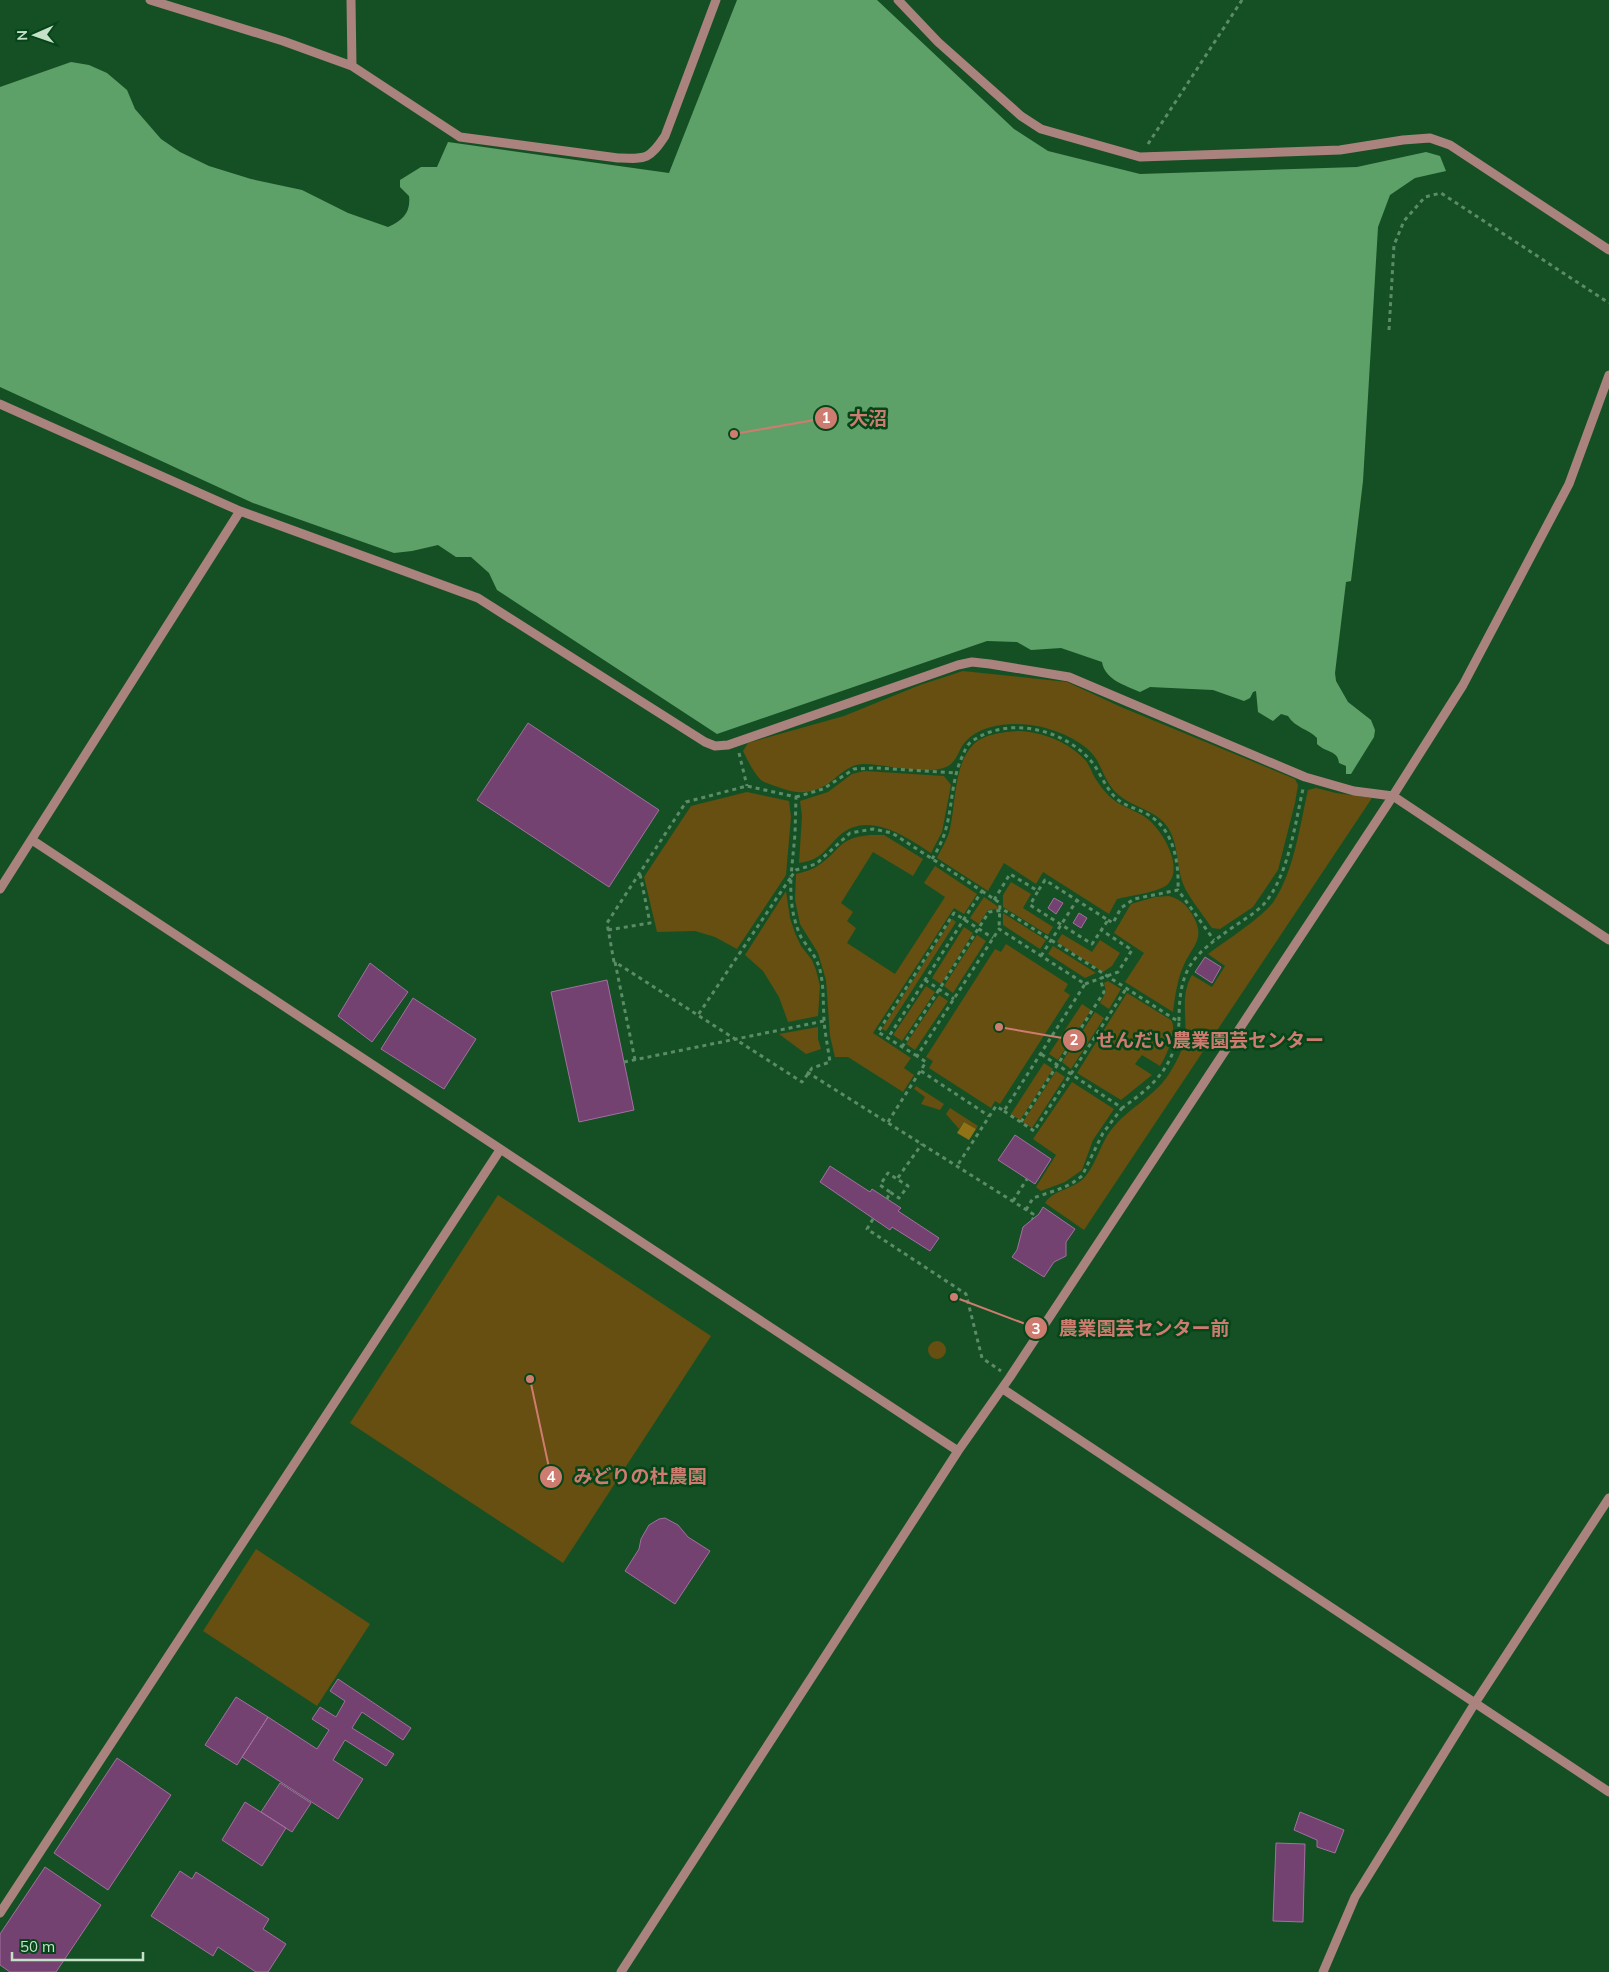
<svg xmlns="http://www.w3.org/2000/svg" width="1609" height="1972" font-family="Mulish,'Noto Sans JP',sans-serif">
<style>
.green{fill:#664f10}
.forest{fill:#927217}
.water{fill:#5ea168}
.building{fill:#734271;stroke:#a36fa1}
.lines{fill:none;stroke-linecap:round;stroke-linejoin:round}
.path{stroke:#5c8b67;stroke-width:3;stroke-dasharray:4 4;stroke-linecap:butt}
.minor{stroke:#aa837e;stroke-width:9}
.leader{fill:none;stroke:#ce7c70;stroke-width:2}
.callout-dot{fill:#ce7c70;stroke:#064519;stroke-width:2}
.mark-label{font-size:15px;text-anchor:middle;font-weight:bold;fill:#fff}
.callout-label{font-size:19px;text-anchor:middle;font-weight:bold;fill:#ce7c70;stroke:#064519;stroke-width:5;stroke-linejoin:round;paint-order:stroke}
</style>
<rect width="100%" height="100%" fill="#155024"/>
<path class="green" d="M963 671 1067 682 1121 707 1295 779 1298 785 1295 803 1278 870 1253 907 1220 929 1212 928C1204 916 1186 894 1182 881 1177 865 1178 848 1171 833 1161 811 1138 810 1120 796 1109 788 1104 774 1098 762 1090 746 1068 735 1052 730 1027 721 985 720 966 741 958 749 958 762 946 767 926 776 886 764 864 764 845 764 836 781 822 787 804 796 792 792 775 786 770 784 764 783 761 780 753 772 748 761 743 751L748 743 844 716 920 685Z
M1018 731C1043 732 1069 742 1086 761 1090 766 1092 773 1095 778 1099 784 1104 791 1109 796 1121 807 1130 808 1142 815 1160 825 1185 866 1168 884 1161 892 1128 896 1117 899L1109 914 1043 872 1036 884 1004 863 988 891 937 858C941 850 946 841 949 833 956 808 953 763 974 744 984 734 1004 732 1018 731Z
M864 771 944 776 951 785 942 832 931 853C905 836 867 810 839 836 824 850 822 860 799 863L802 816 800 801 828 792 852 774Z
M1316 788 1336 793 1372 798 1084 1230 1045 1203C1053 1190 1071 1190 1083 1179 1094 1168 1099 1149 1107 1136 1123 1110 1153 1099 1169 1074 1174 1066 1180 1055 1183 1046 1190 1021 1178 999 1192 975L1212 987 1225 966 1208 954C1225 941 1263 917 1274 901 1294 871 1300 825 1308 790Z
M747 792 789 801 791 817 786 875 737 949 715 937 695 931 657 932 644 877 691 806Z
M870 835H884L923 859 913 876 873 852 841 903 853 912 847 921 856 928 847 943 895 974 945 897 924 883 935 866 977 894 964 914 954 908 873 1033 911 1058 904 1068 914 1075 903 1092 848 1057H835L830 1036 826 980 818 953 800 924 795 900 796 874C804 872 812 870 819 865 841 850 838 838 870 835Z
M1011 882 1031 894 1023 908 1053 927 1048 935 1003 907V895Z
M786 891 790 918 795 933 801 946 812 960 816 970 820 986 818 1016 788 1022 779 997 763 971 745 955Z
M1169 896C1180 899 1186 904 1192 914 1207 940 1192 945 1183 967 1177 981 1175 997 1173 1012L1125 982 1144 953 1114 933 1131 904 1155 897Z
M984 897 997 906 998 909 988 910 979 924 970 918Z
M1003 913 1046 940 1040 949 1003 925Z
M952 919 956 922 886 1031 882 1029Z
M964 927 973 933 941 984 932 978Z
M1062 934 1092 952 1100 940 1120 953 1112 966 1103 972 1057 942Z
M977 935 986 941 953 993 944 986Z
M1006 944 1068 984 1064 991 1070 995 1000 1104 995 1101 991 1108 929 1068 933 1061 926 1057 995 949 1001 952Z
M1053 946 1096 973 1085 978 1048 954Z
M1108 981 1121 989 1109 1009 1100 1003 1106 992 1104 983Z
M926 986 935 992 902 1041 893 1035Z
M1127 993 1171 1020C1178 1030 1166 1057 1160 1066L1142 1055 1135 1064 1152 1075 1121 1100 1077 1073Z
M939 995 948 1001 915 1050 906 1044Z
M1082 1004 1091 1010 1058 1060 1049 1054Z
M1095 1012 1104 1018 1071 1069 1062 1062Z
M818 1027V1039L821 1049 806 1054 779 1034Z
M1044 1063 1053 1069 1020 1120 1011 1114Z
M1056 1071 1065 1077 1032 1128 1023 1122Z
M1072 1082 1114 1109 1093 1140 1082 1170 1065 1182 1041 1191 1036 1187 1056 1155 1033 1139Z
M916 1086 944 1104 940 1110 921 1104 925 1097 914 1089Z
M950 1108 978 1126 976 1129 964 1122 959 1129 946 1114Z
M498 1195 711 1336 563 1563 350 1423Z
M928 1350a9 9 0 1 1 18 0a9 9 0 1 1-18 0Z
M256 1549 370 1624 317 1706 203 1631Z"/>
<path class="forest" d="M964 1122 976 1129 969 1140 957 1133Z"/>
<path class="water" d="M737 0H877L1014 129 1048 151 1140 174 1357 167 1426 152 1440 156 1446 171 1415 178 1390 195 1378 227 1363 481 1351 581 1346 582 1335 673 1336 681 1348 702 1371 720 1375 730 1374 737 1351 774H1346V766L1339 763C1338 750 1326 753 1317 744V738C1309 729 1295 728 1288 716L1281 714 1273 721 1258 712 1256 691 1253 692 1250 698 1244 701 1213 690 1150 687 1140 692C1125 685 1105 680 1102 662L1061 648 1031 650 1017 642 987 641 717 734 497 590 489 573 471 557H456L438 545 412 551 394 553 253 503 0 387V87L71 62 89 65 107 73 127 90 135 109 161 139 180 152 209 166 251 179 302 190 348 213 388 227C403 220 411 212 409 196L400 187V180L421 167H437L448 142 669 173Z"/>
<path class="building" d="M528 723 659 810 609 887 477 800Z
M1054 898 1063 903 1056 914 1048 908Z
M1079 913 1087 918 1081 928 1073 923Z
M1205 957 1221 967 1212 983 1195 972Z
M370 963 408 992 372 1042 338 1016Z
M607 980 634 1110 579 1122 551 992Z
M413 998 476 1039 444 1089 381 1049Z
M1015 1135 1051 1159 1035 1184 998 1160Z
M830 1166 870 1192 872 1189 901 1208 898 1211 939 1238 930 1251 892 1227 890 1230 820 1182Z
M1043 1207 1075 1229 1066 1242V1256L1054 1262 1044 1277 1012 1257 1017 1250 1023 1227 1039 1214Z
M665 1518 678 1525 688 1537 710 1551 675 1604 625 1571 639 1549 641 1539 649 1525 659 1519Z
M338 1679 411 1728 403 1740 362 1712 352 1728 394 1754 386 1766 345 1740 333 1760 363 1779 338 1819 242 1757 268 1717 317 1749 329 1730 312 1719 320 1707 336 1717 345 1701 330 1691Z
M236 1697 268 1717 237 1765 205 1745Z
M117 1758 171 1795 108 1890 54 1853Z
M280 1783 311 1803 292 1832 261 1812Z
M245 1802 286 1828 262 1866 222 1840Z
M1300 1812 1344 1830 1335 1853 1317 1847V1840L1294 1830Z
M1276 1843 1305 1844 1303 1922 1273 1921Z
M45 1867 101 1905 56 1972H10L0 1965V1934Z
M180 1871 192 1879 196 1872 269 1919 263 1929 286 1944 268 1972H256L218 1947 213 1956 151 1916Z"/>
<g class="lines">
<path class="path" d="M1148 144 1242 0
M1389 330 1394 245 1404 221 1425 197 1441 193 1609 303
M739 753 747 786
M796 797 823 789 854 769 875 768 955 773
M932 859C937 851 942 842 945 832 953 806 951 779 963 755 965 750 967 745 971 742 1007 715 1064 729 1091 761 1099 770 1104 785 1114 796 1123 806 1136 808 1147 814 1174 829 1179 862 1178 890
M791 877 796 870 816 864 850 833 873 829 892 833 982 891 888 1038
M982 891 1000 903 999 929
M994 900 1010 874 1038 891 1030 905 1092 944 1108 920 1045 880 1038 891
M1108 920 1113 923 1121 908 1134 899 1178 890 1214 940
M608 930 650 923 640 874
M1041 956 1077 900
M614 962 607 923 686 802 747 786 796 797 795 834 791 876
M925 980 954 999
M1085 984 1118 972 1132 950 1101 930
M1179 1021C1179 966 1193 955 1236 925 1245 919 1255 913 1263 905 1288 878 1295 824 1303 789
M902 1047 989 912 1004 910 1179 1022C1176 1065 1156 1084 1122 1108L1041 1054
M917 1056 878 1032 954 913 993 938
M635 1060 615 962 802 1082 812 1068 830 1062C828 1048 825 1034 824 1020 823 1003 824 987 820 970 817 957 808 948 801 937 792 918 790 897 791 877L698 1015
M624 1062 824 1021
M921 1071 989 1116
M807 1072 1033 1214 1031 1218 1033 1219
M1004 1111 1034 1131 1126 989
M888 1122 926 1062 917 1056 999 929 1085 984 1004 1111 996 1106 957 1166
M1021 1122 1104 992 1100 978
M890 1192 880 1185 888 1173 897 1179
M887 1199 890 1192 899 1198 908 1186 897 1179 922 1144
M1013 1201 1027 1179
M1026 1210 1033 1198 1057 1190 1071 1184 1082 1176 1103 1133 1122 1108
M873 1219 867 1229 966 1294 982 1358 1001 1371"/>
<path class="minor" d="M150 0 283 41 352 66 460 137 618 158C646 159 649 160 665 136L716 0
M351 0 352 66
M898 0 938 42 1021 116 1041 129 1140 157 1340 150 1403 140 1430 138 1450 145 1609 250
M0 404 240 511 478 598 705 742 715 746 728 745 958 665 972 662 990 664 1069 677 1305 777 1354 791 1393 796 1609 940
M32 840 958 1451
M0 889 240 511
M1003 1389 1609 1792
M0 1913 500 1150
M621 1972 958 1451 1010 1377 1389 802 1463 685 1569 484 1609 375
M1323 1972 1355 1897 1475 1703 1609 1498"/>
</g>
<path class="leader" d="M734 434L826 418M999 1027L1074 1040M954 1297L1036 1328M530 1379L551 1477"/>
<g class="callout-dot">
<circle cx="734" cy="434" r="5"/>
<circle cx="999" cy="1027" r="5"/>
<circle cx="954" cy="1297" r="5"/>
<circle cx="530" cy="1379" r="5"/>
<circle cx="826" cy="418" r="12"/>
<circle cx="1074" cy="1040" r="12"/>
<circle cx="1036" cy="1328" r="12"/>
<circle cx="551" cy="1477" r="12"/>
</g>
<g class="mark-label">
<text x="826" y="423">1</text>
<text x="1074" y="1045">2</text>
<text x="1036" y="1334">3</text>
<text x="551" y="1482">4</text>
</g>
<g class="callout-label">
<text x="868" y="425">大沼</text>
<text x="1210" y="1047">せんだい農業園芸センター</text>
<text x="1144" y="1335">農業園芸センター前</text>
<text x="640" y="1483">みどりの杜農園</text>
</g>
<g transform="translate(35 35) rotate(268)" stroke="#064519" stroke-width="4" paint-order="stroke">
<path d="M0-4L9 19L0 12L-9 19Z" fill="#c5e2c8"/>
<text y="-8" font-size="14" font-weight="bold" text-anchor="middle" fill="#c5e2c8">N</text>
</g>
<path d="M12 1952v8h131v-8" fill="none" stroke="#c5e2c8" stroke-width="2.5"/>
<text x="20" y="1952" font-size="15" fill="#c5e2c8" stroke="#064519" stroke-width="4" paint-order="stroke">50 m</text>
</svg>
